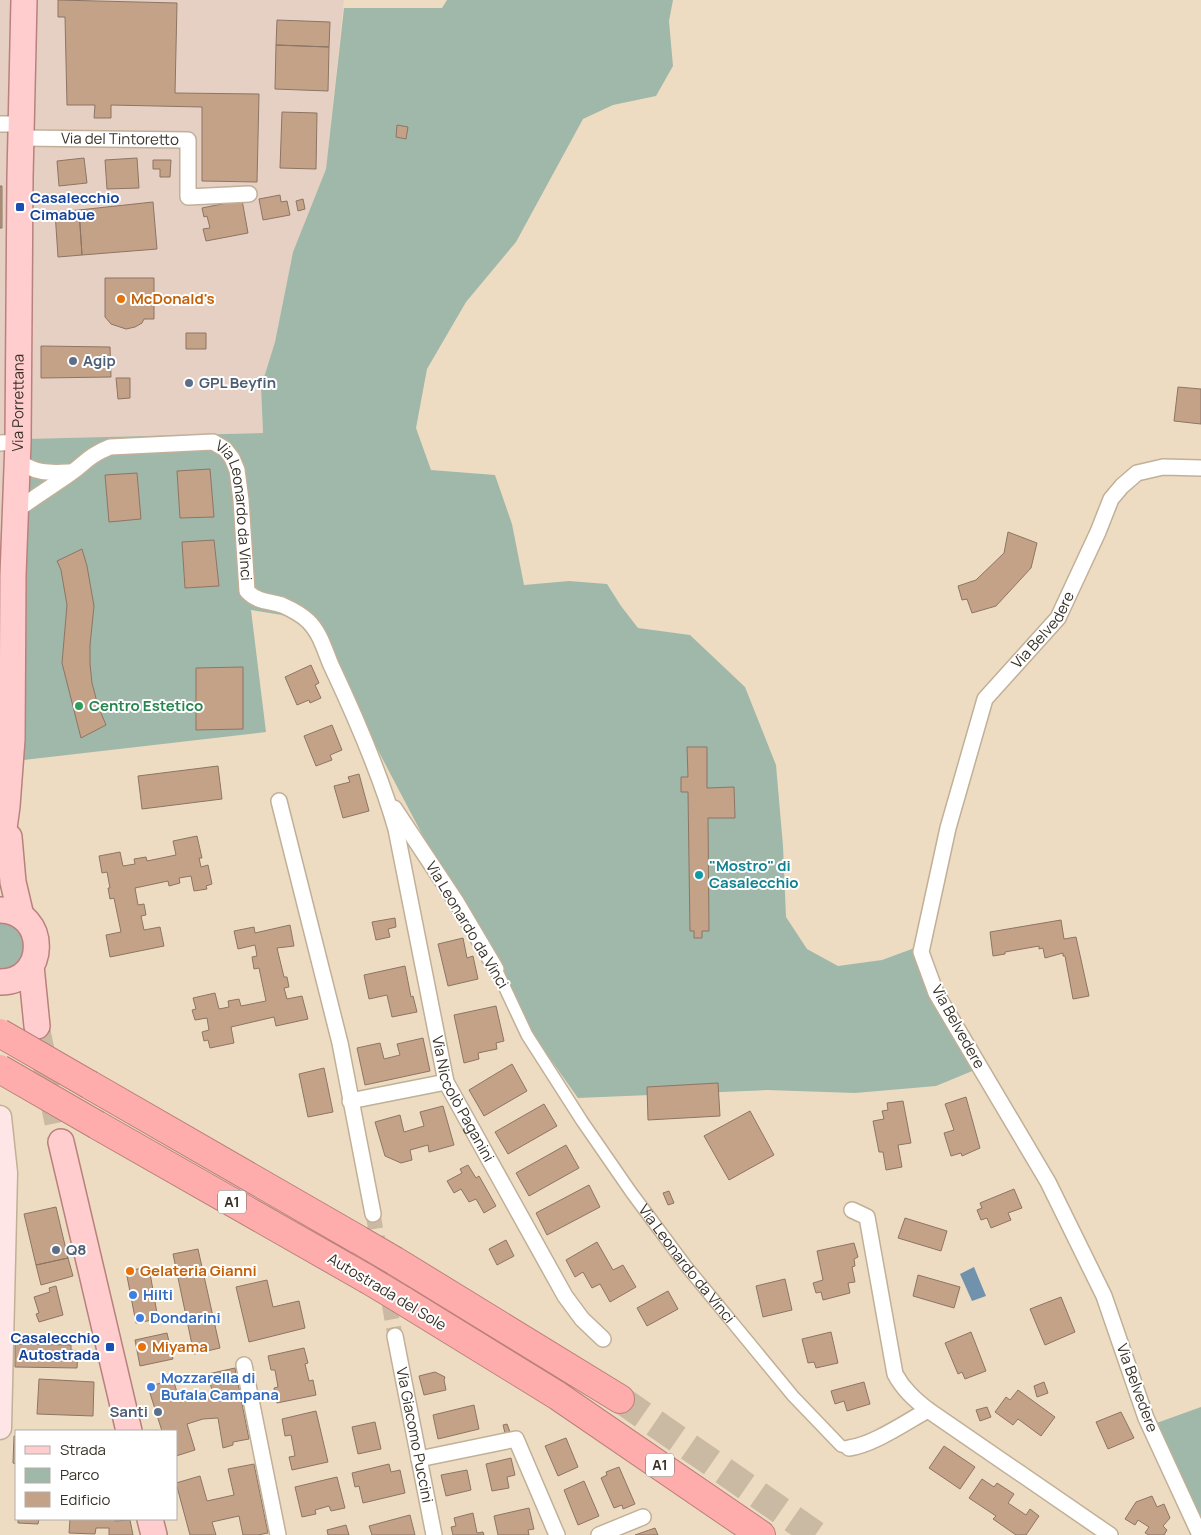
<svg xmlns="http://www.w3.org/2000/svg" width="1201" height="1535" font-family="Manrope,sans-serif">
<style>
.industrial{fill:#e5d0c3}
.green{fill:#a0b8a9}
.water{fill:#7092ac}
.building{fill:#c4a288;stroke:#8d7564}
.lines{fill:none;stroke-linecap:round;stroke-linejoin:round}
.minor-tunnel{stroke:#cabaa3;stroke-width:15;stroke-dasharray:15 8;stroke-linecap:butt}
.primary-tunnel{stroke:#cabaa3;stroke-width:25;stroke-dasharray:25 12;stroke-linecap:butt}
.motorway-tunnel{stroke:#cabaa3;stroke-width:28;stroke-dasharray:28 14;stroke-linecap:butt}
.pedestrian-casing{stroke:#c1b097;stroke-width:14}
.minor-casing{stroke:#c1b097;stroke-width:18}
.secondary-casing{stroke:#c1b097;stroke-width:25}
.primary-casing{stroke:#b9817d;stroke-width:28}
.motorway-casing{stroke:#b9817d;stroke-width:30}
.pedestrian{stroke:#fff;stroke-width:11}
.minor{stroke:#fff;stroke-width:15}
.secondary{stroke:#ffe6e6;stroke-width:22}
.primary{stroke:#ffcdcd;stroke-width:25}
.motorway{stroke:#ffacac;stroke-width:28}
.motorway-bridge-casing{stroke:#b9817d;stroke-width:30;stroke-linecap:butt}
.motorway-bridge{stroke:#ffacac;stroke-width:28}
.transit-dot{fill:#1a4fb4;stroke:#fff;stroke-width:2}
.food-dot{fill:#e8710a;stroke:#fff;stroke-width:2}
.service-dot{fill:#5c6f8a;stroke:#fff;stroke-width:2}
.leisure-dot{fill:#2e9e5b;stroke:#fff;stroke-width:2}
.culture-dot{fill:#0f9aa8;stroke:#fff;stroke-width:2}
.shop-dot{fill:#3f7fe0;stroke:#fff;stroke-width:2}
.labels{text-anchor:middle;stroke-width:4;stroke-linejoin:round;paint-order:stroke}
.shield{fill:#fff;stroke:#746f68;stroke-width:1}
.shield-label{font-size:14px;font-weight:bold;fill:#383127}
.street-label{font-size:15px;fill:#383127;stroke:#fff}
.transit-label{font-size:15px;font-weight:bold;fill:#164399;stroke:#fff;text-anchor:start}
.food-label{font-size:15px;font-weight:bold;fill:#c56008;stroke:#fff;text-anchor:start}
.service-label{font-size:15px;font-weight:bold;fill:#4e5e75;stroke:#fff;text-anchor:start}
.leisure-label{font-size:15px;font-weight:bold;fill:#27864d;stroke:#fff;text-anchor:start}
.culture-label{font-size:15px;font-weight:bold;fill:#0d838f;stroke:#fff;text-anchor:start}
.shop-label{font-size:15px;font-weight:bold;fill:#366cbe;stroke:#fff;text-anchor:start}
</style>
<rect width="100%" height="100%" fill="#eedcc2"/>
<path class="industrial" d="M0 0H344L326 169 293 252 275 342 261 387 263 433 25 439 0 763Z"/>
<path class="green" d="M447 0H673L669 21 673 66 656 96 613 105 583 119 516 242 466 302 427 369 416 428 431 470 495 475 512 524 524 585 569 581 607 584 621 606 638 628 690 635 745 687 776 765 783 846 786 917 807 949 838 966 882 960 920 946 982 1067 936 1086 855 1093 767 1090 578 1098 510 1002 370 735 321 632 288 616 251 610 266 732 15 761 25 439 263 433 261 387 275 342 293 252 326 169 344 8H442Z
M0 921C26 926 25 940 23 961L0 975Z
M1201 1407V1530L1151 1425Z"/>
<path class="water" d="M974 1267 986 1296 972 1301 960 1274Z"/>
<path class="building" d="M58 0 177 3 175 93 259 94 257 182 202 181V107L111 105V118H94L95 105H67L65 17H58Z
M277 20 330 22 329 47 276 45Z
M276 45 329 47 328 91 275 89Z
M282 112 317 113 316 169 280 168Z
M397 125 408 127 406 139 396 137Z
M84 158 87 183 59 186 57 161Z
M137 158 139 188 107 189 105 160Z
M153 160H171L170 177H160V169H153Z
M0 186H2V228H0Z
M280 195 281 202 287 201 290 215 263 220 259 199Z
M303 199 305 209 298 211 296 201Z
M242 200 248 233 206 241 203 229 210 228 207 216 204 217 202 208Z
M153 202 157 249 82 255 79 210Z
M79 210 82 255 58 257 55 212Z
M105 278H154V319H144L142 323 135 327 126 329 111 324 105 317Z
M186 333H206V349H186Z
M41 346 110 347 111 377 41 378Z
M116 378H130V398L118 399Z
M1178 387 1201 389V424L1174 421Z
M210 469 214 517 180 518 177 471Z
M137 473 141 519 109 522 105 475Z
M1008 532 1037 543 1031 568 996 606 972 613 967 599 962 600 958 586 976 580 1004 553Z
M214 540 219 586 185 588 182 542Z
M82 549 87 566 94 606 90 645V664L92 683 98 706 106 725 81 738 62 663 67 605 61 570 57 561Z
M311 665 319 683 315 685 321 698 310 703 309 700 297 705 285 677Z
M243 667V729L196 730V668Z
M332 725 342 750 330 755 332 760 316 766 304 736Z
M687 747H707V788L734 787 735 818H708L709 931H702V938H694V931H690L688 792H681V777H688Z
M218 766 222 799 142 809 138 776Z
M359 774 369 811 343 818 334 786 350 782 348 777Z
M197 836 202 858H199L201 867 208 865 212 884 206 886 207 889 194 891 191 876 179 878 180 883 169 886 168 881 135 888 138 905 144 904 146 915 141 916 144 930 160 927 164 946 110 957 106 935 121 932 114 898 110 899 108 888H110L107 872 102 873 99 856 120 852 123 866 135 864 134 859 146 857 147 861 176 855 173 841Z
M395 918 396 927 388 929 390 937 376 940 372 922Z
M1061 920 1064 939 1076 937 1089 996 1073 999 1065 956H1063V953L1045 958 1043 948 1039 949V946L1005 952V954L993 956 990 932Z
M290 925 294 946 277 948 284 977H287L289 987 284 988 287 999 302 996 308 1019 276 1026 274 1017 231 1027 234 1043 210 1048 208 1040 204 1041 202 1032 209 1030 207 1018 195 1020 192 1010 196 1009 193 998 215 993 219 1009 229 1007 228 1001 239 999 241 1006 266 1001 259 968 254 969 252 957 257 956 255 945 238 949 234 931 254 927 255 933Z
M463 938 467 958 473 956 478 979 448 986 438 944Z
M405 966 411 997 413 996 417 1012 392 1017 387 995 369 999 364 975Z
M496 1006 504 1041 496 1043 497 1049 478 1053 479 1059 464 1063 454 1015Z
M423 1038 430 1071 365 1085 357 1048 380 1043 384 1059 400 1055 397 1044Z
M512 1064 527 1091 484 1116 469 1090Z
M324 1068 333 1112 308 1117 299 1074Z
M718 1083 720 1116 648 1120 647 1087Z
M966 1097 980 1148 962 1156 961 1153 951 1156 944 1133 954 1130 945 1104Z
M903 1101 911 1143 898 1145 902 1167 886 1170 883 1152H879L873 1121 884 1119 882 1111 888 1110 887 1103Z
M544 1104 557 1126 508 1154 495 1132Z
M443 1106 454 1145 429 1152 428 1145 410 1150 412 1160 401 1163 385 1156 375 1122 400 1115 404 1132 424 1126 420 1112Z
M750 1111 774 1155 729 1180 704 1136Z
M566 1145 579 1168 529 1196 516 1173Z
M468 1165 476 1178 479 1176 496 1206 484 1213 476 1199 469 1202 461 1189 454 1193 447 1181 462 1173 460 1169Z
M589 1185 600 1207 547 1235 536 1213Z
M1014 1189 1022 1208 1008 1213 1011 1220 991 1228 987 1218 981 1220 977 1210 982 1208 980 1203Z
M669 1191 674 1203 668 1205 663 1193Z
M56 1207 68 1258 36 1265 24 1214Z
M905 1218 947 1231 941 1251 898 1238Z
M506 1240 514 1256 497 1265 489 1249Z
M597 1242 613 1270 623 1265 636 1287 610 1302 600 1284 592 1288 583 1272 575 1277 566 1260Z
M854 1243 858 1257 854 1259 855 1266 852 1267 855 1282 848 1283 850 1293 823 1300 821 1292 816 1293 813 1283 823 1280 817 1251Z
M198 1249 220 1348 194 1354 173 1254Z
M68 1258 73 1276 41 1285 36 1265Z
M149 1267 158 1319 136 1323 126 1271Z
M918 1275 960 1287 954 1308 913 1296Z
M785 1279 792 1310 763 1317 756 1286Z
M267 1280 273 1307 299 1301 305 1328 249 1342 236 1287Z
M56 1286 63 1315 39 1322 36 1314 39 1313 34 1297 50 1292 49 1288Z
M668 1291 678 1309 647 1326 637 1308Z
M1061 1297 1075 1332 1045 1345 1030 1309Z
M831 1332 838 1363 816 1368 814 1362 808 1363 802 1339Z
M971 1332 986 1371 965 1379 962 1372 958 1374 945 1343Z
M167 1333 173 1359 140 1366 135 1340Z
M15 1344 71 1345V1350L78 1351 77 1368 15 1367Z
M304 1348 308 1363 305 1364 309 1381 313 1380 316 1395 277 1403 274 1388 278 1387 275 1370H271L268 1356Z
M235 1368 249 1439 233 1442V1445L223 1448 218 1418 203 1419 187 1424 195 1450 176 1456V1431H162L148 1387 173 1379 180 1402 213 1395 208 1374Z
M435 1372 445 1377 444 1380 446 1390 424 1395 419 1376Z
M39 1379 94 1382 93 1416 37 1414Z
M864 1382 870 1404 847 1411 844 1401 835 1404 831 1391Z
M1044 1382 1048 1393 1037 1397 1034 1386Z
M1018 1390 1055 1417 1041 1436 1018 1419 1013 1425 995 1412 1006 1397 1010 1400Z
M474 1405 479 1429 438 1439 433 1415Z
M987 1407 991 1417 980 1421 976 1410Z
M316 1411 328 1462 292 1470 289 1457 295 1456 291 1435 285 1436 282 1419Z
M1121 1412 1134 1438 1108 1449 1096 1422Z
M375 1422 381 1449 358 1454 352 1427Z
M507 1424 510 1432 505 1433 503 1425Z
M14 1436H16V1464L13 1463Z
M566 1438 578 1467 558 1476 545 1446Z
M944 1446 975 1467 960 1489 929 1468Z
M511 1458 515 1475 507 1477 509 1488 492 1491 486 1464Z
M254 1464 268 1533 258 1535H243L239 1516 212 1522 216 1535H190L176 1483 200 1476 207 1501 234 1495 228 1469Z
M389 1464 391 1472 400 1470 405 1493 363 1503 359 1486 355 1487 352 1473Z
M619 1467 635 1504 623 1509 622 1505 614 1508 601 1478 607 1475 606 1472Z
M467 1470 471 1490 446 1496 441 1475Z
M337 1477 345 1508 331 1511 329 1506 315 1510 316 1514 302 1517 295 1487Z
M982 1479 994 1487 997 1483 1014 1494 1008 1503 1026 1515 1030 1509 1039 1516 1026 1535H1016L993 1519 996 1516 969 1498Z
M584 1481 599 1516 578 1525 564 1490Z
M1152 1496 1157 1507 1164 1504 1170 1518 1163 1526 1167 1530 1164 1535H1149L1145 1533 1149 1527 1138 1520 1135 1525 1125 1519 1136 1502Z
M529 1508 534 1529 528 1530 529 1535H498L494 1516Z
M473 1513 477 1533 483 1532 484 1535H453L451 1527 456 1526 454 1518Z
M410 1515 415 1535H372L369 1526Z
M18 1519H39L38 1524 18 1523Z
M70 1519H115V1521L130 1520 133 1535H109V1528H96L95 1534 69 1533Z
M346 1525 349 1535H328L327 1530Z
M655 1528 658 1535H635Z"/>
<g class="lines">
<path class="minor-tunnel" d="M373 1214 395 1336"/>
<path class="primary-tunnel" d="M37 1026 61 1142"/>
<path class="motorway-tunnel" d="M620 1399 816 1535"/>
<defs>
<g id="pedestrian">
<path id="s1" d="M496 969 527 1035 582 1121 631 1192 686 1266 793 1396 841 1446 849 1448"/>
</g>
<g id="minor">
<path d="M0 124H22"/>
<path id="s2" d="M22 138 188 140V197L249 194"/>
<path d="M0 443 18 442"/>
<path d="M17 460C36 474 48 473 71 472"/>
<path id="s3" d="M16 511C34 497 53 486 71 473 86 462 90 455 110 447L213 442 225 449 232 458 237 470 241 500 247 591C257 602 269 601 282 605 291 609 301 614 308 621 320 632 325 651 331 665 356 718 380 773 396 829L446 1082 565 1296 582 1319 603 1339"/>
<path d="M279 801 340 1043 373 1214"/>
<path d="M394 808 457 903 496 969"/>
<path d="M350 1101 446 1082"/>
<path d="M852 1210 867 1217 895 1374C903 1389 914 1399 928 1410L1110 1535"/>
<path id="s4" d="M395 1336 434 1535"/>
<path d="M244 1365 278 1535"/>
<path d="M849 1448C873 1445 906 1422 928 1410"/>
<path d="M419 1459 516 1439 557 1535"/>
<path d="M599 1535 643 1517"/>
<path id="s5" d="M1200 1535 1146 1418 1104 1296 1048 1182 936 993 921 952 948 828 985 699 1058 618 1098 532 1111 499 1122 486 1137 473 1163 467 1201 468"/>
</g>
<path id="secondary" d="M0 1117 6 1173 0 1428"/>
<g id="primary">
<path d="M9 837 13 882 21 916"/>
<path id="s6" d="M0 858 7 806 12 739 13 575 18 442 20 177 24 0"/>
<path d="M0 910C49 911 48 983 0 982"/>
<path d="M31 966 37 1026"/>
<path d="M61 1142 129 1431"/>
<path d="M150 1519 154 1535"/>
</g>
<path id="motorway" d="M90 1085 359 1240
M97 1125 367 1279
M395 1261 620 1399
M402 1300 558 1396 761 1535"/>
</defs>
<use href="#pedestrian" class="pedestrian-casing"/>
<use href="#minor" class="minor-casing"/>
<use href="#secondary" class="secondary-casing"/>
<use href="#primary" class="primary-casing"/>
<use href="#motorway" class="motorway-casing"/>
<use href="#pedestrian" class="pedestrian"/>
<use href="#minor" class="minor"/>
<use href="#secondary" class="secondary"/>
<use href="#primary" class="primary"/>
<use href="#motorway" class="motorway"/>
<defs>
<path id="motorway-bridge" d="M0 1033 90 1085
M0 1069 97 1125
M359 1240 395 1261
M367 1279 402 1300"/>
</defs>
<use href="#motorway-bridge" class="motorway-bridge-casing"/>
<use href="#motorway-bridge" class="motorway-bridge"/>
</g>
<g class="transit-dot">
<rect x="15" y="202" width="10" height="10" rx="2.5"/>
<rect x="105" y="1342" width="10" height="10" rx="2.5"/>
</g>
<g class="food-dot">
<circle cx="121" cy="299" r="5"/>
<circle cx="130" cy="1271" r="5"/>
<circle cx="142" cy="1347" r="5"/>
</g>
<g class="service-dot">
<circle cx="73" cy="361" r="5"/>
<circle cx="189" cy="383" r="5"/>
<circle cx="56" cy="1250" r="5"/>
<circle cx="158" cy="1412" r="5"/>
</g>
<circle class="leisure-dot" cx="79" cy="706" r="5"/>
<circle class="culture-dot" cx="699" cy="875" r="5"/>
<g class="shop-dot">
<circle cx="133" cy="1295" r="5"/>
<circle cx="140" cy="1318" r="5"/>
<circle cx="151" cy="1387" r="5"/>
</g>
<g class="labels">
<g class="shield">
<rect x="218" y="1190.5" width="28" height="23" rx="4"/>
<rect x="646" y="1453.5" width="28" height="23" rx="4"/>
</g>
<g class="shield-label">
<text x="232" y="1207">A1</text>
<text x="660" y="1470">A1</text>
</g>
<g class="street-label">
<text dy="5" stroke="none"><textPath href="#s2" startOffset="98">Via del Tintoretto</textPath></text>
<text dy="5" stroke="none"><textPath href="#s6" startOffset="456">Via Porrettana</textPath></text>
<text dy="5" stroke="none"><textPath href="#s3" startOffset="294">Via Leonardo da Vinci</textPath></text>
<text dy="5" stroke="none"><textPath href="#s5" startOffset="1000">Via Belvedere</textPath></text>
<text transform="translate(467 925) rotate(59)" y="5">Via Leonardo da Vinci</text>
<text transform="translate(958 1027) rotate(61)" y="5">Via Belvedere</text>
<text dy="5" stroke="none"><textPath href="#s3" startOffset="952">Via Niccolò Paganini</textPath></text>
<text dy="5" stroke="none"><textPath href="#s1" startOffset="352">Via Leonardo da Vinci</textPath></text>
<text transform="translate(387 1292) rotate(31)" y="5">Autostrada del Sole</text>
<text transform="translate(1137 1388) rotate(70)" y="5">Via Belvedere</text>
<text dy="5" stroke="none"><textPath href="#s4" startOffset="101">Via Giacomo Puccini</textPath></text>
</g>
<g class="transit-label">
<text x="30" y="203">Casalecchio<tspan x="30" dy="17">Cimabue</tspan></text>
<text x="100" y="1343" text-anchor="end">Casalecchio<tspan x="100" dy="17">Autostrada</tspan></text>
</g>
<g class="food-label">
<text x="131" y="304">McDonald's</text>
<text x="140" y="1276">Gelateria Gianni</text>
<text x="152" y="1352">Miyama</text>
</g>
<g class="service-label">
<text x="83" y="366">Agip</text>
<text x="199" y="388">GPL Beyfin</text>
<text x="66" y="1255">Q8</text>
<text x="148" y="1417" text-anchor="end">Santi</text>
</g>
<g class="leisure-label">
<text x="89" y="711">Centro Estetico</text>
</g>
<g class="culture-label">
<text x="709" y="871">"Mostro" di<tspan x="709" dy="17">Casalecchio</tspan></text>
</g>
<g class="shop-label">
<text x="143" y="1300">Hilti</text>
<text x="150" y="1323">Dondarini</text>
<text x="161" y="1383">Mozzarella di<tspan x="161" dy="17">Bufala Campana</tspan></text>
</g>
</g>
<rect x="15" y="1430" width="162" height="90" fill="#ffffff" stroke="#afada9"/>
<rect x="25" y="1446" width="25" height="8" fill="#ffcdcd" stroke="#afada9"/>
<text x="60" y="1455" font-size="15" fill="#383127">Strada</text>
<rect x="25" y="1468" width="25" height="15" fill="#a0b8a9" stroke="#afada9"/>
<text x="60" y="1480" font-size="15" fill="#383127">Parco</text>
<rect x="25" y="1492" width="25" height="15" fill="#c4a288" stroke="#afada9"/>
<text x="60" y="1505" font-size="15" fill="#383127">Edificio</text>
</svg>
